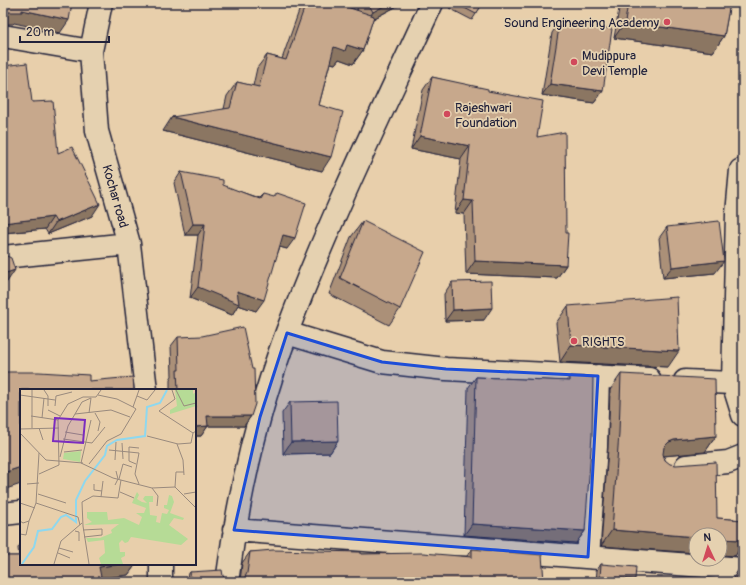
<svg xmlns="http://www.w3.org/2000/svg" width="746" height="585" font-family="Pangolin,sans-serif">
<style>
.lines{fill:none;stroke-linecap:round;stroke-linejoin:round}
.minor-casing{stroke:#22223b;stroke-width:25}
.minor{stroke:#e5d1b0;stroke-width:22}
.wall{fill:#ab9078;stroke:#22223b}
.shaded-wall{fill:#8b7662;stroke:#22223b}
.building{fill:#c7a88c;stroke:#22223b}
.marked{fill:#1d4ed8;fill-opacity:0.2;stroke:#1d4ed8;stroke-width:3;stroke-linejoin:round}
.poi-dot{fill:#d1495b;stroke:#e5d1b0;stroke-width:1.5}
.labels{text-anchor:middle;stroke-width:3.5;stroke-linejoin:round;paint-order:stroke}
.poi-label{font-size:13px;fill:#22223b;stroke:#e5d1b0;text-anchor:start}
.street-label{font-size:13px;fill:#22223b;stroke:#e5d1b0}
.inset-river{fill:none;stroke:#8ed8ef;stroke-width:2}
.inset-road{fill:none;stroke:#998a7e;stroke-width:1}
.view{fill:#7b2cbf;fill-opacity:0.15;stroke:#7b2cbf;stroke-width:2}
.inset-edge{fill:none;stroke:#22223b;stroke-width:2}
</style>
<rect width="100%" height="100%" fill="#e8cfab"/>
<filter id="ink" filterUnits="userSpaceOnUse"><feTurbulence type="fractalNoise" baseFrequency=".025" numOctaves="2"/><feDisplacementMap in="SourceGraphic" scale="8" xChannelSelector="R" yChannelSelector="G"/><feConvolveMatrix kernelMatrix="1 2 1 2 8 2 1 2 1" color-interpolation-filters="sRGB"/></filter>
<g filter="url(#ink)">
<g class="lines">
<defs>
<path id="minor" d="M101 3 91 51 97 131 129 244 146 390
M3 36 91 51
M741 170 737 214 733 383 743 415
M3 257 129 244
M287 333 382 362 446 369 649 379
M685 381 733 383
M686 466 728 462 743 456
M3 514 21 512
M234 530 743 569
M588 557 596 447 598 376
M161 564V582
M227 582C238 498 257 412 287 332 329 220 382 112 432 3"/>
</defs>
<use href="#minor" class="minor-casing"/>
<use href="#minor" class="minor"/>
</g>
<path class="wall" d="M303 3H335L358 10 354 3H403L373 19 363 50 353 64 339 59 335 64 330 63 319 105 322 171 163 131 224 109 227 96 237 82 253 86 257 68 267 55 282 59 300 8Z
M452 3H483L476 14 472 20 449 8Z
M620 3H730L724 36 713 52 614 38Z
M560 21 603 91 594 103 542 95 552 33Z
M3 66 32 102 58 153 92 216 48 234 45 229 5 233V235L3 238Z
M432 77 488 91 537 137 566 265 557 278 466 274 464 214 455 213 461 159 411 149 423 90Z
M181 172 259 198 263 194 287 249 280 247 256 311 238 305 232 315 190 298 198 235H185L174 183Z
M363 221 400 309 389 325 329 294 351 237Z
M667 227 715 273 663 278 659 238Z
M452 282 484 320 445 321 444 294Z
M568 306 668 367 560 362 556 323Z
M178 337 251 416 244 426H208L201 436H195V390H170V379L172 376 171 346Z
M621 374 716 436 705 452 664 456 665 460 717 518 743 520V544L735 556 720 555V535H696V553L601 546 608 448 610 390Z
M570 376 585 531 576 543 464 535 468 388 476 377 566 381Z
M290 402 338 441 330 453 283 454 282 413Z
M21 543V564H136L128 575 102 579V582H3V556H19L18 548Z
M472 549 544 581 543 582H240L242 563 250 552 361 554 467 556Z
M601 564 635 579 634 582H596L597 570Z
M739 569 743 582H730L731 581Z
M190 572 223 576 227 581 230 582H183Z"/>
<path class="shaded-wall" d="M389 3H403L365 23 373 12Z
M22 10 69 20 60 33 14 23 13 24H3V12Z
M625 22 724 36 713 52 614 38Z
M347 45 363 50 353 64 339 59 335 64 324 61 334 47Z
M550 84 603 91 594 103 542 95Z
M172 117 331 157 322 171 163 131Z
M420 136 470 146 461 159 411 149Z
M464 200 473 201 464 214 455 213Z
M100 204 92 216 48 234 56 222Z
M53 217 45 229 3 233V223Z
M193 224H205L198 235H185Z
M283 235 295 238 287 249 276 246Z
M475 261 566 265 557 278 466 274Z
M724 261 715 273 663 278 672 267Z
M15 270 7 282 3 283V274Z
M198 287 237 291 264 300 256 311 238 305 232 315 190 298Z
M492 308 484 320 445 321 453 310Z
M571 345 679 351 668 367 560 362Z
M207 416H251L244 426H201Z
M208 426 201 436H195V427Z
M716 436 705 452 663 456 658 458 664 447 669 442 674 440Z
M338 441 330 453 283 454 291 442Z
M21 467V484L3 490V473Z
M472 524 585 531 576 543 464 535Z
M612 530 696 537V553L601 546Z
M720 539 743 540V544L735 556 720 555Z
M121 564H136L128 575 90 580 99 567Z
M600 577 635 579 634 582H597Z"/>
<path class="building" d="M3 3H72L69 20 22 10V12H3Z
M306 3H335L374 16 363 50 347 45 345 51 334 47 319 105 343 112 331 157 172 117 230 108 237 82 259 87 267 55 286 60Z
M368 3H389L373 12Z
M455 3H483L476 14Z
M628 3H730L724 36 625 22Z
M560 21 612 29 603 91 550 84Z
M27 63 32 102 53 101 58 153 72 147 100 204 56 222 53 217 3 223V66Z
M432 77 488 89V91L543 101 537 137 565 132 566 233H568L566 265 475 261 473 201 464 200 470 146 420 136Z
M181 172 223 180V185L260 199 263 194 274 197 277 193 306 203 295 238 283 235 264 300 237 291 239 304 198 287 205 224H193Z
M363 221 425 252 400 309 340 278Z
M719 221 724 261 672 267 667 227Z
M3 227 5 235 3 237Z
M3 254 11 258 15 270 3 274Z
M491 281 492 308 453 310 452 282Z
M677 297 679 351 571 345 568 306Z
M243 327 252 369H254L255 404 251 416H207L208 426 195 427V390H178L177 370H179L178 337 202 336Z
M3 372H39L89 375V381L133 377 134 390H21V467L3 473Z
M621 374 715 379 716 436 674 440 669 442 664 447 663 454 665 460 670 464 676 465 716 462 717 518 743 520V540L720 539V535H696V537L612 530 619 433Z
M570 376 593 377 592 435 585 531 472 524 476 377 570 381Z
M337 401 338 441 291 442 290 402Z
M472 549 542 555 544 581 528 582H240L244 579 247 573 250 552 273 550 361 552V554L423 553 472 557Z
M3 556H21V564H121L99 567 102 582H3Z
M601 564 636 567 635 579 600 577Z
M739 569 743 570V582H736Z
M222 570 223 576 227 581 230 582H191L190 572Z"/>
</g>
<path class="marked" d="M287 333 382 362 446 369 598 376 588 557 234 530 260 417Z"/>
<g class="poi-dot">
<circle cx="667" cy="22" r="4"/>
<circle cx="574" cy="62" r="4"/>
<circle cx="447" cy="114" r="4"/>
<circle cx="574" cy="341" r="4"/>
</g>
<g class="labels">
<g class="poi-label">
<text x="659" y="27" text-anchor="end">Sound Engineering Academy</text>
<text x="582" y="60">Mudippura<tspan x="582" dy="15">Devi Temple</tspan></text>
<text x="455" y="112">Rajeshwari<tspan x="455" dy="15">Foundation</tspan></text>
<text x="582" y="346">RIGHTS</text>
</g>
<g class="street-label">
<text transform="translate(116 196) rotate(74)" y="5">Kochar road</text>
</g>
</g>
<g transform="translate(20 389)">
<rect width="176" height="176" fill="#e8cfab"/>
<path d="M155 1H173V5L176 3V17L150 25V21L157 17ZM117 103 119 106 117 110 122 113 127 114 123 110 125 107H133V113H129L130 126 137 127 136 133 140 134 142 124 147 125 149 121 144 119V116H147L149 106 152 107 154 113 150 124 164 129 163 131 154 129 149 136 168 150 161 156 111 148 108 153 105 154 102 151 99 154 100 163H105V167L101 169 103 175H81L79 169 85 164 84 151 68 153 66 149H80L92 144 91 141 99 135 64 136 72 133 67 129V123H87L88 131 104 129 119 136 122 128 116 124H124L126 119 112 114Z" fill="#b6db96"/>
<path d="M61 62 60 73 43 70 44 64Z" fill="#b6db96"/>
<path class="inset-river" d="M2 175 14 158 18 142 32 140 41 128 46 126 56 133V111L65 92 85 66 87 57 97 51 125 47 127 18 140 14 147 1"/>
<path class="inset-road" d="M12 1V39M24 1 28 7V17M152 1 155 10 139 22 173 44 176 42M156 1 164 17 176 14M0 6 35 11M78 6 97 10 113 18M117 7 127 11 135 1M35 17 36 7 52 3M28 21 40 27M69 24 71 9M75 24 80 33 78 42M55 25 91 21 110 28M11 27 38 31M22 29 24 9M19 39 23 51M0 40 39 39M45 43 63 46M0 44 26 71 63 74M127 47 158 55 171 54 173 44M43 50 72 54 85 38M102 54 103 70M157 55 163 71 164 86M89 61 119 64 115 85 119 95M44 63 62 61M40 68 48 37 62 13 71 9M95 71 96 53M61 74 71 31M61 74 93 89 132 99 155 98 176 119M69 75 87 52 101 45 116 20 113 18 119 1M116 75 109 72V58L119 59M19 85 39 76 38 31 48 15 63 8H76L81 1M0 89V104M99 90 103 75 112 78M7 95 19 94M74 95V101L82 102M95 96 98 90 96 82M155 98 156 83H164M132 99 138 107 137 117M100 103 114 109M18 105 46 114M164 105 176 103M81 108 83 92M0 114 15 119M16 114 58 128 60 136M0 132 3 134 9 132 16 114 19 64M63 141 82 140V146L64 148M55 142 59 143V152M0 145 6 146 9 132M39 159 53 163M38 164 50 169M34 175 41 152 62 134M69 175 63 137 62 113 73 107 98 109 101 91"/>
<path class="view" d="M35 29 65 31 63 54 33 52Z"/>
<rect width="176" height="176" class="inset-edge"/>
</g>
<rect width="746" height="585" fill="none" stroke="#e5d1b0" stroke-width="16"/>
<rect x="8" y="8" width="730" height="569" fill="none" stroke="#22223b" stroke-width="1.5" filter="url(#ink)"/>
<g transform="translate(708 547) rotate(356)"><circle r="19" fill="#e5d1b0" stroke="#978b81"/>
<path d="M0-3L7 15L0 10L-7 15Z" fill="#d1495b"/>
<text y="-6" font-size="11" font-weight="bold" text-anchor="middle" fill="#22223b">N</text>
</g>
<path d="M20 36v6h89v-6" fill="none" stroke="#22223b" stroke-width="2"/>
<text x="26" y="36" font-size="12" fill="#22223b" stroke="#e5d1b0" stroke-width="3" paint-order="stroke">20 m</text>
</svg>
